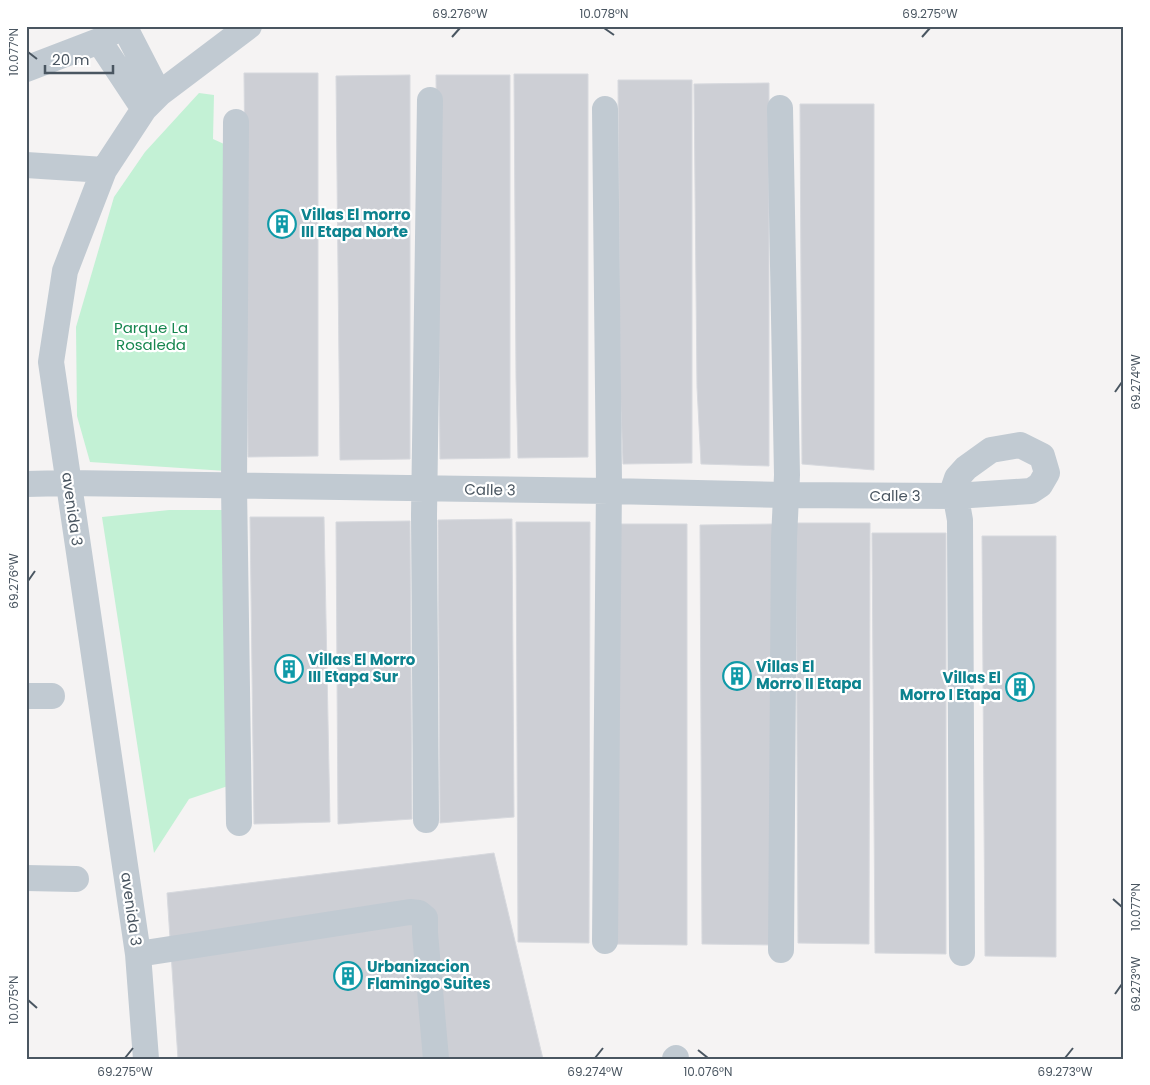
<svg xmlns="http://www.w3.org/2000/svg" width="1150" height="1085" font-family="Poppins,sans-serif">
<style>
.green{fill:#c3f1d5}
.building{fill:#cdcfd5;stroke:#d7d9de}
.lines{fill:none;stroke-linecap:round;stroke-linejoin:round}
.minor{stroke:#c1cad2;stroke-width:26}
.ticks{fill:none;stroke:#4a5661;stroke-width:2}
.labels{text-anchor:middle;stroke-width:4.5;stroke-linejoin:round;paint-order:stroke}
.culture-label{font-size:15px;font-weight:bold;fill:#0d838f;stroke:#fff;text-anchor:start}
.park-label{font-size:15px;fill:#17864f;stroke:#fff}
.street-label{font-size:15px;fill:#4a5661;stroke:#fff}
.neatline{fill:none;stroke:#4a5661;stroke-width:2}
.ticks-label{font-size:12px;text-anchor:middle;fill:#4a5661}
</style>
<rect width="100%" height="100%" fill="#f5f3f3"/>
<path class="green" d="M199 93 214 95 213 139 224 144 226 471 90 462 77 416 76 327 114 197 145 152Z
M169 510H226L228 786 189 799 154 853 102 517Z"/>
<path class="building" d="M244 73H318V456L248 457Z
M514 74H588V457L518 458 516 377Z
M410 75V459L340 460 336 76Z
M436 75H510V458L440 459Z
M618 80H692V463L623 464 620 383Z
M769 83V466L701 464 697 387 694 84Z
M800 104H874V470L802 464Z
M250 517H324L330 822 254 824Z
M512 519 514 817 440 823 438 520Z
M410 521 412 819 338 824 336 522Z
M516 522H590L589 943 518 942Z
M796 523H870L869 944 798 943Z
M613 524H687V945L615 944Z
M774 524 773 945 702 944 700 525Z
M872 533H946V954L875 953Z
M982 536H1056V957L985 956Z
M494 853 543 1059H178L167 893Z"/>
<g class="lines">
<path class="minor" d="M124 26 159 94
M99 41 144 109
M26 69 99 41 121 26
M780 108 787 475 784 539 781 950
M605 109 609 482 605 941
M236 122 234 486 239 823
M26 165 104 170
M26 484 68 483 609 491 786 495 955 496 1031 491 1040 485 1047 473 1042 456 1020 445 991 450 966 468 957 478 954 487 960 520 962 953
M26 696H52
M426 820 424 515 430 100
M26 878 76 879
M138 954 410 912 419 913 425 918V933L436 1059
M146 1059 138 954 51 362 65 271 104 170 144 109 159 94 249 26
M675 1059 676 1058"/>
</g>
<path class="ticks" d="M604 28 614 35M452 37 460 28M922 37 930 28M28 52 37 59M1115 392 1122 382M28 581 35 571M1113 899 1122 907M1115 994 1122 984M28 1000 37 1008M698 1050 708 1058M125 1058 133 1048M595 1058 603 1048M1065 1058 1073 1048"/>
<defs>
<symbol id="building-ring" viewBox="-11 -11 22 22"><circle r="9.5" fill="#fff" stroke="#0f9aa8" stroke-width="1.5"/><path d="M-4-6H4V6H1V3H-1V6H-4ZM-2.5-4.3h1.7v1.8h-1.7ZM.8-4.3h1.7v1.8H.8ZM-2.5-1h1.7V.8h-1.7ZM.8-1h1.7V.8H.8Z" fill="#0f9aa8"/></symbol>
</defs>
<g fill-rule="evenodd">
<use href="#building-ring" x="266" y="208" width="32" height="32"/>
<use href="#building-ring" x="273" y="653" width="32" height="32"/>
<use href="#building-ring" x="721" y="660" width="32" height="32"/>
<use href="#building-ring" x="1004" y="671" width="32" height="32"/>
<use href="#building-ring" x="332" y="960" width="32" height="32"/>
</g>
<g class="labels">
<g class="culture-label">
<text x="301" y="220">Villas El morro<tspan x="301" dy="17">III Etapa Norte</tspan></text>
<text x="308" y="665">Villas El Morro<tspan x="308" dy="17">III Etapa Sur</tspan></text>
<text x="756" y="672">Villas El<tspan x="756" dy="17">Morro II Etapa</tspan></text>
<text x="1001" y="683" text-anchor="end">Villas El<tspan x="1001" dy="17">Morro I Etapa</tspan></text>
<text x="367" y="972">Urbanizacion<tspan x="367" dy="17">Flamingo Suites</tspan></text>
</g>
<g class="park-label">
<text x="151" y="333">Parque La<tspan x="151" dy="17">Rosaleda</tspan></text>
</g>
<g class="street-label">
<text transform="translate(490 490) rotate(1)" y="5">Calle 3</text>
<text x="895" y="501">Calle 3</text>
<text transform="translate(72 509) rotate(82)" y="5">avenida 3</text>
<text transform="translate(131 909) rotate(82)" y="5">avenida 3</text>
</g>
</g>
<rect width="1150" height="1085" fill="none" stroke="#ffffff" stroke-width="55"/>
<path d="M45 65v8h68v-8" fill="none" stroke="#4a5661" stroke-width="2.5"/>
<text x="52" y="65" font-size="15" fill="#4a5661" stroke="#ffffff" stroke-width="4" paint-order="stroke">20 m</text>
<rect x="28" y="28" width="1094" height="1030" class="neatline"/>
<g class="ticks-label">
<text x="460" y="18">69.276°W</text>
<text x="604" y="18">10.078°N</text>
<text x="930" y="18">69.275°W</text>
<text transform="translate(14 52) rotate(-90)" y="4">10.077°N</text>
<text transform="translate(1136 382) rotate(-90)" y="4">69.274°W</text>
<text transform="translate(14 581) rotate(-90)" y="4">69.276°W</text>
<text transform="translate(1136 907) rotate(-90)" y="4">10.077°N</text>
<text transform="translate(1136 984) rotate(-90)" y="4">69.273°W</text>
<text transform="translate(14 1000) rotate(-90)" y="4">10.075°N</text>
<text x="125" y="1076">69.275°W</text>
<text x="595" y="1076">69.274°W</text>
<text x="708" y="1076">10.076°N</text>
<text x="1065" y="1076">69.273°W</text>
</g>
</svg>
